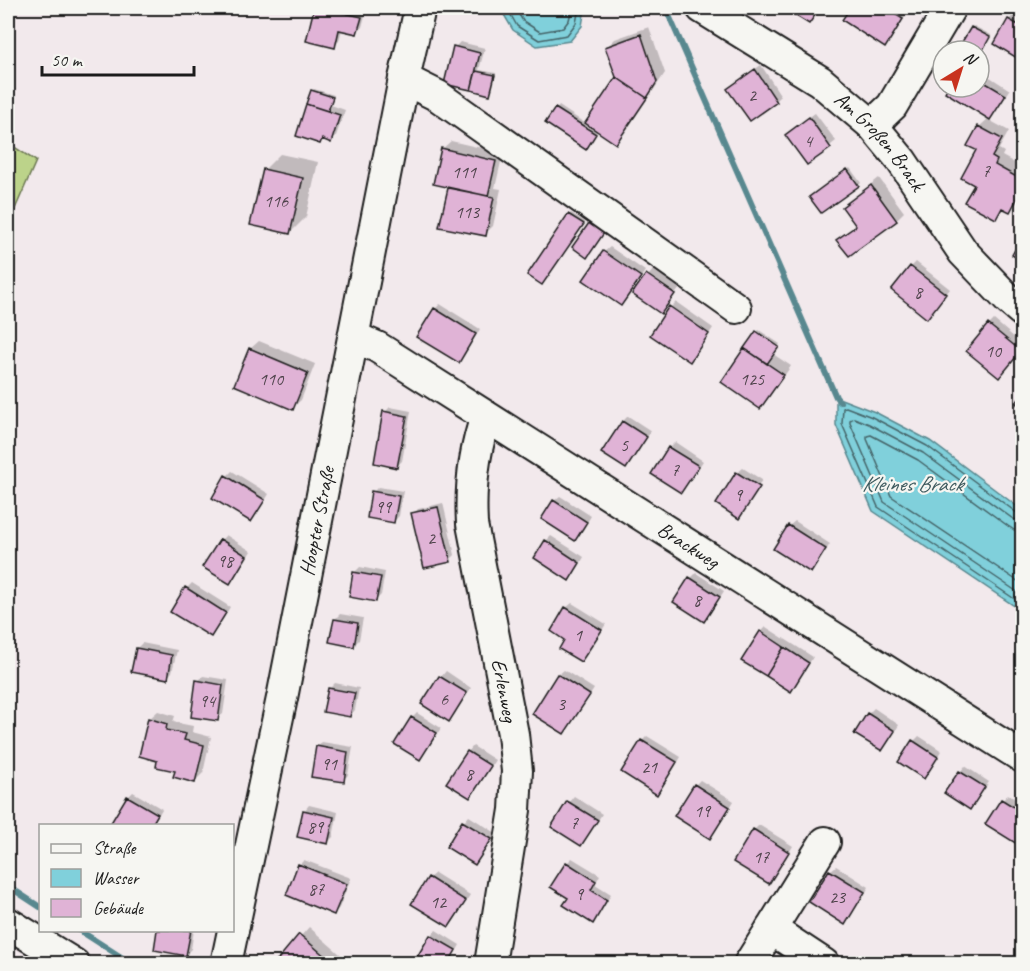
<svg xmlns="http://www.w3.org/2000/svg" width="1030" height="971" font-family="Caveat,sans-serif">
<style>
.green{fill:#bcd38a;stroke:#6c7853;stroke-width:1.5}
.water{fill:#80d0db;stroke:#58888f;stroke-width:1.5}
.shadow{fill:#0003}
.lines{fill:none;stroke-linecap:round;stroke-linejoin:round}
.shore{stroke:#446468;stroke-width:1.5}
.stream{stroke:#58888f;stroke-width:6}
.building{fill:#e0b3d6;stroke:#1c1c1c;stroke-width:1.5}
.minor-casing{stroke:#1c1c1c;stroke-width:34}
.minor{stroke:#f6f6f2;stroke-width:30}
.labels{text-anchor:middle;stroke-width:4.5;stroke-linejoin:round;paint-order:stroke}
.number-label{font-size:18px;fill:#4d424a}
.street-label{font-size:21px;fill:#1c1c1c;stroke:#f6f6f2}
.water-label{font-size:22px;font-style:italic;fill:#3f5b5f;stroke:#f6f6f2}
</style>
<rect width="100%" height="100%" fill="#f2e9ec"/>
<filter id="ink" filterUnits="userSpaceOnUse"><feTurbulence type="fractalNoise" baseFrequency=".0167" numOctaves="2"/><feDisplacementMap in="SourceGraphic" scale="12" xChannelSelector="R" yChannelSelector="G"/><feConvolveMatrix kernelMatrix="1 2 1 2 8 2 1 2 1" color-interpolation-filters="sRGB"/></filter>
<g filter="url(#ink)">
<path class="green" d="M8 143 36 161 8 225Z"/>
<path class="water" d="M500 8H585L582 26 570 41 537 46 513 30Z
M836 397 875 412 930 441 1022 510V611L873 511 836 425Z"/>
<path class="shadow" d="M316 8H348L366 12 362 27 357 32 342 29 339 41 334 47 308 40Z
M786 8H822L809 22Z
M852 8H898L907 14 890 41 844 20Z
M1014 14 1022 19V59L996 43 1009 20Z
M974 26 991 35 979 55V51H969L972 28Z
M649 27 665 73 624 134 616 142 598 130 588 146 547 123 559 106 586 124 617 77 607 47 615 39Z
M460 42 485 48 479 70 496 73 492 91 489 93 446 83 455 47Z
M761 65 781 96 776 101 750 119 729 89 734 84Z
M979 70 1010 90 995 113 989 120 1009 131 999 149 1004 152 1002 156 1022 167V193L1018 202 1009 210 1004 209 996 217 976 184 979 127 989 118 950 87H979Z
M314 89 334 95 331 105 345 110 336 136 331 141 323 138 320 142 298 135 312 91Z
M815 113 836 141 808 163 792 130Z
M451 141 503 153 495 188 501 189 493 226 485 234 441 226 449 187 442 149Z
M280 154 318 162 306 217 290 233 264 170Z
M850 168 861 183 822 211 813 195Z
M879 178 904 212 896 220 838 240 857 225 844 207 852 199Z
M571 213 585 222 544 281 569 215Z
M610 247 645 271 627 299 621 304 585 280 604 252Z
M916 262 950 289 932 312 911 267Z
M653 270 680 288 661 312 634 294Z
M676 302 713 328 695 355 690 360 671 307Z
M440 304 480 329 464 356 459 361 435 309Z
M994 320 1022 344V348L1004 370 989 325Z
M759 330 780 344 773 354 791 366 768 399 760 407 757 332Z
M259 341 315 364 301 400 292 408 250 349Z
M390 407 411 411 402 461 397 466 385 412Z
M628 416 651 431 631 462 626 467 603 453 623 421Z
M675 442 703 461 686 486 681 491 653 473 669 448Z
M743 468 762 480 741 513H743L739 517 737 473Z
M232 471 269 494 256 515 251 520 227 476Z
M378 487 403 491 399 516 394 521 373 492Z
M560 496 591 516 580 534 575 539 554 501Z
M443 503 455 555 450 560 413 514 418 509Z
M795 521 830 544 816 566 811 572 789 526Z
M226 535 251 551 235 577 230 582 221 540Z
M551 536 584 557 574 574 569 579 546 541Z
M360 567 385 572 381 595 375 601 355 572Z
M696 573 724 591 709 615 704 620 691 578Z
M192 583 230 607 216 630 210 635 187 588Z
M572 603 606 624 586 655 581 661 567 639 566 608Z
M340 614 363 618 359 640 354 645 335 619Z
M766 627 813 657 796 685 790 690 761 632Z
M142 643 177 650 172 672 167 677 137 648Z
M564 670 594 689 569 727 564 732 558 675Z
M446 671 471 688 454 715 449 720 423 704 441 677Z
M203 676 228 680 223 714 217 719 198 681Z
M335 683 359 688 355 710 350 716 329 689Z
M874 708 899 725 887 744 882 749 856 733 868 714Z
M158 711 175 716 173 722 193 726 192 732 211 737 203 773 195 781 159 760 149 719Z
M417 713 441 728 425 753 420 759 412 718Z
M647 736 681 757 662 788 657 793 642 741Z
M919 736 942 751 929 771 924 777 900 762 914 741Z
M322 742 353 747 348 775 343 780 317 747Z
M473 746 495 760 475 791 470 796 468 752Z
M965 766 989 782 975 802 970 808 946 793 960 772Z
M700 780 734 801 715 832 710 837 695 785Z
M133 792 162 809 152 826H111L128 797Z
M1008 794 1022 804V836L1016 842 987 823 1003 800Z
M574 796 602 814 586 839 581 844 553 827 569 802Z
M309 805 338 812 333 837 328 842 304 811Z
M469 816 496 833 480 858 475 863 448 846 464 822Z
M759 825 793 846 774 877 769 882 754 830Z
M572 858 600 875 595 884 611 894 598 916 592 922 567 863Z
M304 860 351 878 339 908 334 913 299 865Z
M836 866 869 887 850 917 845 923 830 871Z
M435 873 470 895 454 920 449 926 429 878Z
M309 927 348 961 346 964H276Z
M159 930H194L191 949 185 955Z
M436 930 460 945 449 964H419L416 961 431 936Z"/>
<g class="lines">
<path class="shore" d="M507 8 517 26 539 40 567 35 576 23 579 8
M515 8 523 21 540 32 563 28 569 20 572 8
M1022 514 1017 513 927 446 872 417 846 407 843 408 842 424 878 507 1022 604
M1022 521 1013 519 923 453 869 424 854 418 850 420V423L884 502 1022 595
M1022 530H1014L1008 526 918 460 871 435 867 436V439L891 496 1022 584"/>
<path class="stream" d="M662 8 667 11 836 397 840 402
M8 886 40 907
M79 930 132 964"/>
</g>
<path class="building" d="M314 8H322L362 17 357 34 339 30 335 48 306 41Z
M783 8H820L809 24Z
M850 8H885L903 19 885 48 842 20Z
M1008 19 1022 27V61L994 44Z
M971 27 990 37 979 57V51H966L959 47Z
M641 34 657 82 647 98 616 77 605 47Z
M453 46 480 53 471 90 444 84Z
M755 69 777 102 750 121 727 89Z
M476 71 495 75 490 95 471 90Z
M616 77 647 98 616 144 585 123Z
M979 79 1006 95 990 120 945 92 948 87H979Z
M311 90 333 97 328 111 306 104Z
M306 104 340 115 331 143 322 139 320 144 296 136Z
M555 108 596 134 586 150 545 123Z
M809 117 831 148 807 165 785 135Z
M978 126 1002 139 992 157 997 160 995 165 1022 180V189L1010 212 1002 208 996 219 964 202 974 185 961 178 976 150 967 146Z
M441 148 496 161 488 196 433 184Z
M263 169 303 178 290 234 250 225Z
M847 169 859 186 821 213 809 197Z
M871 185 897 221 849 256 836 240 856 226 842 207Z
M448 188 494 197 486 236 439 227Z
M568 214 584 224 542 285 527 275Z
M589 223 604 233 587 258 572 247Z
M1022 237V261L1012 255Z
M603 251 641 277 621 306 583 280Z
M910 266 946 294 927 319 891 290Z
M646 274 675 294 661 314 632 294Z
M669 306 709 334 690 362 650 335Z
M434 308 476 334 459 363 416 337Z
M988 324 1021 351 999 378 966 351Z
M756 331 779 347 767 364 744 348Z
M249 348 308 373 293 410 234 385Z
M744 348 784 375 760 409 721 382Z
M1022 395V409L1016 403Z
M383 411 407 416 397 468 374 463Z
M622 421 647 437 626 469 601 453Z
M668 447 699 466 681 493 651 474Z
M736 472 760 487 739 519 716 504Z
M225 475 265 500 251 522 212 498Z
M371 491 399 496 394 523 367 518Z
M553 500 587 522 575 541 541 519Z
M438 507 451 562 424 568 411 513Z
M788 525 826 549 811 573 773 549Z
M220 539 247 556 230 584 202 567Z
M545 540 580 563 569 581 534 558Z
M353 572 381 577 376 602 349 597Z
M689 577 720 597 704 622 673 602Z
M185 587 226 613 211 637 170 612Z
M565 607 602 630 581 662 559 649 564 640 551 631Z
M334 619 358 623 354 647 329 642Z
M760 631 784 647 766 676 741 661Z
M784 647 809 663 791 692 766 676Z
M136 648 172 655 168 679 131 672Z
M557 674 590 695 564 734 532 714Z
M439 676 467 693 449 722 421 704Z
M196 680 223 685 218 721 191 717Z
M328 688 355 693 350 717 323 712Z
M867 713 895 731 882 751 854 734Z
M411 717 437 733 420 760 394 744Z
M148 718 167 724 166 730 186 734 184 740 204 745 195 783 173 777 175 771 156 767 157 761 139 756Z
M641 740 677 762 657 795 621 772Z
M912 740 938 757 924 779 898 762Z
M316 746 348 752 344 782 311 777Z
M467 751 491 766 470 798 446 783Z
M959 771 985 787 970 810 944 793Z
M694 784 730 807 710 839 674 816Z
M127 796 158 814 151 826H109Z
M1001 799 1022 812V835L1017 844 985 824Z
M567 801 598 820 581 846 551 827Z
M303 810 334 817 328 844 297 837Z
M462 821 492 839 475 865 446 847Z
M753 829 789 852 769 884 733 862Z
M566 862 596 881 591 890 607 900 593 924 563 905 568 898 550 887Z
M298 864 347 884 334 915 286 895Z
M829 870 865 892 845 925 809 902Z
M428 877 466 901 449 927 411 904Z
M157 930H191L186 956 154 950Z
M299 934 334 964H274Z
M430 935 456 950 448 964H416L414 962Z"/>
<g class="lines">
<defs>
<g id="minor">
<path id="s1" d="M702 8 820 81 872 125 901 160 963 252 1009 300 1022 311"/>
<path d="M404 79 438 96 736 308"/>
<path d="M872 125 892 106 950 8"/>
<path id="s2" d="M354 337 377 347 1022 757"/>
<path id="s3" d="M486 417C474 451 470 488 472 524L513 734 517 771 515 810 490 964"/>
<path d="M8 923 74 964"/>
<path d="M771 929 825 842"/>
<path id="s4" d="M226 964 282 698 404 79 420 8"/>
<path d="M749 964 771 929 824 964"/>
</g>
</defs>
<use href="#minor" class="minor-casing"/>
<use href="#minor" class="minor"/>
</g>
</g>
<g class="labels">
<g class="number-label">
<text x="752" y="101">2</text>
<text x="808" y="147">4</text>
<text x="986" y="177">7</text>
<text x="464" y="178">111</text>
<text x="276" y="207">116</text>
<text x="467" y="218">113</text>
<text x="918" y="298">8</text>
<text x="993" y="357">10</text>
<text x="271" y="385">110</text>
<text x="752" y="385">125</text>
<text x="624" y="451">5</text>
<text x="675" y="476">7</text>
<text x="738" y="501">9</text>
<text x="383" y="513">99</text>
<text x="431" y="544">2</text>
<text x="225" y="567">98</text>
<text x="697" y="606">8</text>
<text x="578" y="641">1</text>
<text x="444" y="705">6</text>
<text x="207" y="707">94</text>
<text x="561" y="710">3</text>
<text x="329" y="770">91</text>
<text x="649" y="773">21</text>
<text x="469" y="780">8</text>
<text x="702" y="817">19</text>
<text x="574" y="829">7</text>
<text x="315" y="833">89</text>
<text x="761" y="863">17</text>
<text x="316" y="895">87</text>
<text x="579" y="900">9</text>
<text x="837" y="903">23</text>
<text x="438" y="908">12</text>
</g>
<g class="street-label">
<text dy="7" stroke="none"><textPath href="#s1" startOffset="224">Am Großen Brack</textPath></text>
<text dy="7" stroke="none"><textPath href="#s4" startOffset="452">Hoopter Straße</textPath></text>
<text dy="7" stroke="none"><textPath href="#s2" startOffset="394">Brackweg</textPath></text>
<text dy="7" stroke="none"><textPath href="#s3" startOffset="278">Erlenweg</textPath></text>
</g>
<g class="water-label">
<text x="912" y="491">Kleines Brack</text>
</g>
</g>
<rect width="1030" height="971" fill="none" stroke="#f6f6f2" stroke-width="30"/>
<rect x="15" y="15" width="1000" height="941" fill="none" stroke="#1c1c1c" stroke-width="2" filter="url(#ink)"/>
<rect x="39" y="824" width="195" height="108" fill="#f6f6f2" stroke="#9f9f9c" stroke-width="1.5"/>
<rect x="51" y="844" width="30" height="9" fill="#f6f6f2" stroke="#9f9f9c" stroke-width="1.5"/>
<text x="93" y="854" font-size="18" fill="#1c1c1c">Straße</text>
<rect x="51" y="869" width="30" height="18" fill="#80d0db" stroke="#9f9f9c" stroke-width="1.5"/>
<text x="93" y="884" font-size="18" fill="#1c1c1c">Wasser</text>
<rect x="51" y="899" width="30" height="18" fill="#e0b3d6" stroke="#9f9f9c" stroke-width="1.5"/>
<text x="93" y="914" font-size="18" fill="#1c1c1c">Gebäude</text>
<g transform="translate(961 69) rotate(38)"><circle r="28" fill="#f6f6f2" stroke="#9f9f9c" stroke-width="1.5"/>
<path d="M0-4.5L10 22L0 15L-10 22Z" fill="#c8321e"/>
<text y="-9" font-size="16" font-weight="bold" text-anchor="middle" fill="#1c1c1c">N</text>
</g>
<path d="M42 66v9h152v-9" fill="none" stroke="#1c1c1c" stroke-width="3"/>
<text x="51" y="66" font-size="18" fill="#1c1c1c" stroke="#f6f6f2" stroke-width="4.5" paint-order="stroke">50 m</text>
</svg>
